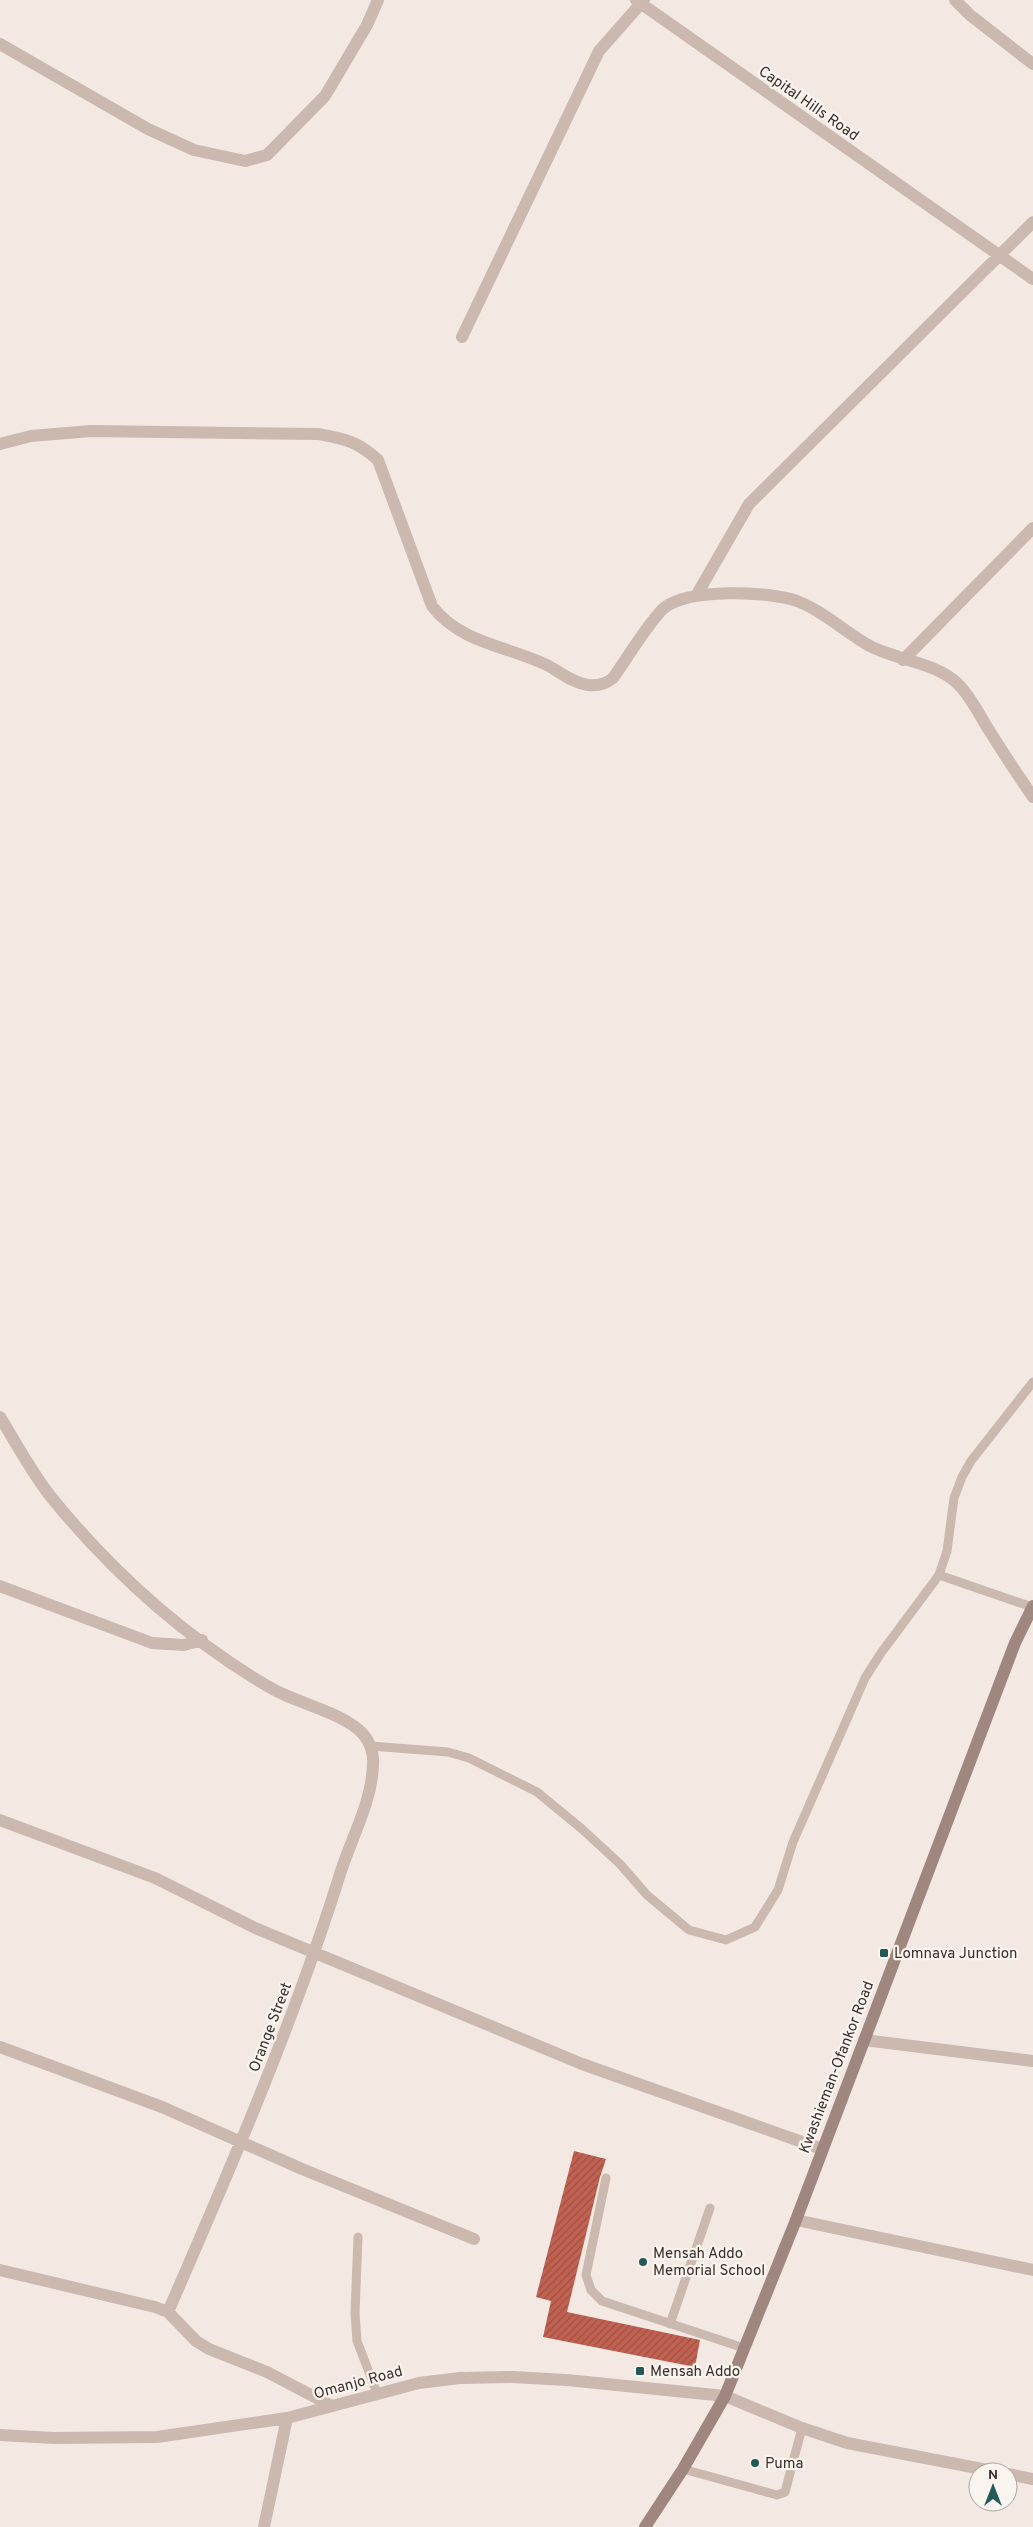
<svg xmlns="http://www.w3.org/2000/svg" width="1033" height="2527" font-family="Overpass,sans-serif">
<style>
.building{fill:url(#building-hatch)}
.lines{fill:none;stroke-linecap:round;stroke-linejoin:round}
.lane{stroke:#cbb8ae;stroke-width:9}
.street{stroke:#cbb8ae;stroke-width:12}
.secondary{stroke:#9f877f;stroke-width:12}
.poi-dot{fill:#235a58;stroke:#faf4ef;stroke-width:2}
.labels{text-anchor:middle;stroke-width:4.5;stroke-linejoin:round;paint-order:stroke}
.street-label{font-size:15px;fill:#3a2f2c;stroke:#faf4ef}
.poi-label{font-size:15px;fill:#3a2f2c;stroke:#faf4ef;text-anchor:start}
</style>
<defs>
<pattern id="building-hatch" width="6" height="6" patternUnits="userSpaceOnUse" patternTransform="scale(1.25)"><rect width="6" height="6" fill="#c16152"/><path d="M-1 1l2-2M0 6l6-6M5 7l2-2" fill="none" stroke="#9e5044"/></pattern>
</defs>
<rect width="100%" height="100%" fill="#f3e9e2"/>
<path class="building" d="M574 2151 606 2159 600 2177 567 2312 700 2340 695 2367 543 2337 551 2301 536 2297Z"/>
<g class="lines">
<path class="lane" d="M939 1575 1032 1607
M371 1746 448 1752 469 1758 537 1792 582 1829 620 1864 647 1895 689 1930 726 1940 755 1927 778 1890 793 1842 865 1678 881 1653 939 1575 947 1551 954 1498 962 1477 971 1461 1033 1382
M606 2178 586 2275 591 2290 602 2301 744 2348
M358 2237 355 2313 357 2341 377 2393
M670 2324 710 2208
M683 2469 777 2495 785 2492 802 2428"/>
<path class="street" d="M636 0 1033 279
M955 0 970 15 1033 64
M0 44 148 129 194 150 245 161 267 155 325 96 367 25 378 0
M462 337 599 51 644 0
M0 444 31 436 91 431 318 434C345 439 357 441 378 460L432 606C460 643 507 646 547 665 560 672 573 683 588 685 597 686 606 684 613 678 626 660 650 620 664 608 689 588 768 591 797 601 823 611 844 631 868 645 895 660 936 662 958 684 970 696 978 712 987 727 1002 751 1017 774 1033 797
M696 596 749 504 1033 222
M903 660 1033 528
M0 1417C16 1443 32 1473 51 1497 108 1567 177 1630 254 1678 264 1684 273 1690 283 1694 306 1705 346 1715 363 1734 370 1742 374 1754 373 1765 372 1801 352 1837 341 1871 294 2022 231 2167 168 2312
M0 1586 152 1643 184 1645 202 1640
M0 1820 155 1878 255 1928 582 2064 822 2149
M864 2040 1033 2061
M0 2047 162 2107 302 2169 474 2239
M796 2220 1033 2270
M0 2270 155 2307 168 2312 196 2341 209 2349 267 2372 332 2406
M0 2435 54 2438 157 2437 287 2418 419 2383 460 2378 512 2377 567 2380 725 2396 802 2428 847 2443 998 2472
M1008 2474 1033 2479
M264 2527 287 2418"/>
<path class="secondary" d="M645 2527 683 2469 725 2396 796 2220 1015 1643 1033 1606"/>
</g>
<g class="poi-dot">
<rect x="879" y="1948" width="10" height="10" rx="2.5"/>
<circle cx="643" cy="2262" r="5"/>
<rect x="635" y="2366" width="10" height="10" rx="2.5"/>
<circle cx="755" cy="2463" r="5"/>
</g>
<g class="labels">
<g class="street-label">
<text transform="translate(809 103) rotate(35)" y="5">Capital Hills Road</text>
<text transform="translate(270 2027) rotate(-69)" y="5">Orange Street</text>
<text transform="translate(836 2067) rotate(-69)" y="5">Kwashieman-Ofankor Road</text>
<text transform="translate(358 2382) rotate(-15)" y="5">Omanjo Road</text>
</g>
<g class="poi-label">
<text x="894" y="1958">Lomnava Junction</text>
<text x="653" y="2258">Mensah Addo<tspan x="653" dy="17">Memorial School</tspan></text>
<text x="650" y="2376">Mensah Addo</text>
<text x="765" y="2468">Puma</text>
</g>
</g>
<g transform="translate(993 2487)"><circle r="24" fill="#faf4ef" stroke="#ada5a1"/>
<path d="M0-4L9 19L0 12L-9 19Z" fill="#235a58"/>
<text y="-8" font-size="14" font-weight="bold" text-anchor="middle" fill="#3a2f2c">N</text>
</g>
</svg>
